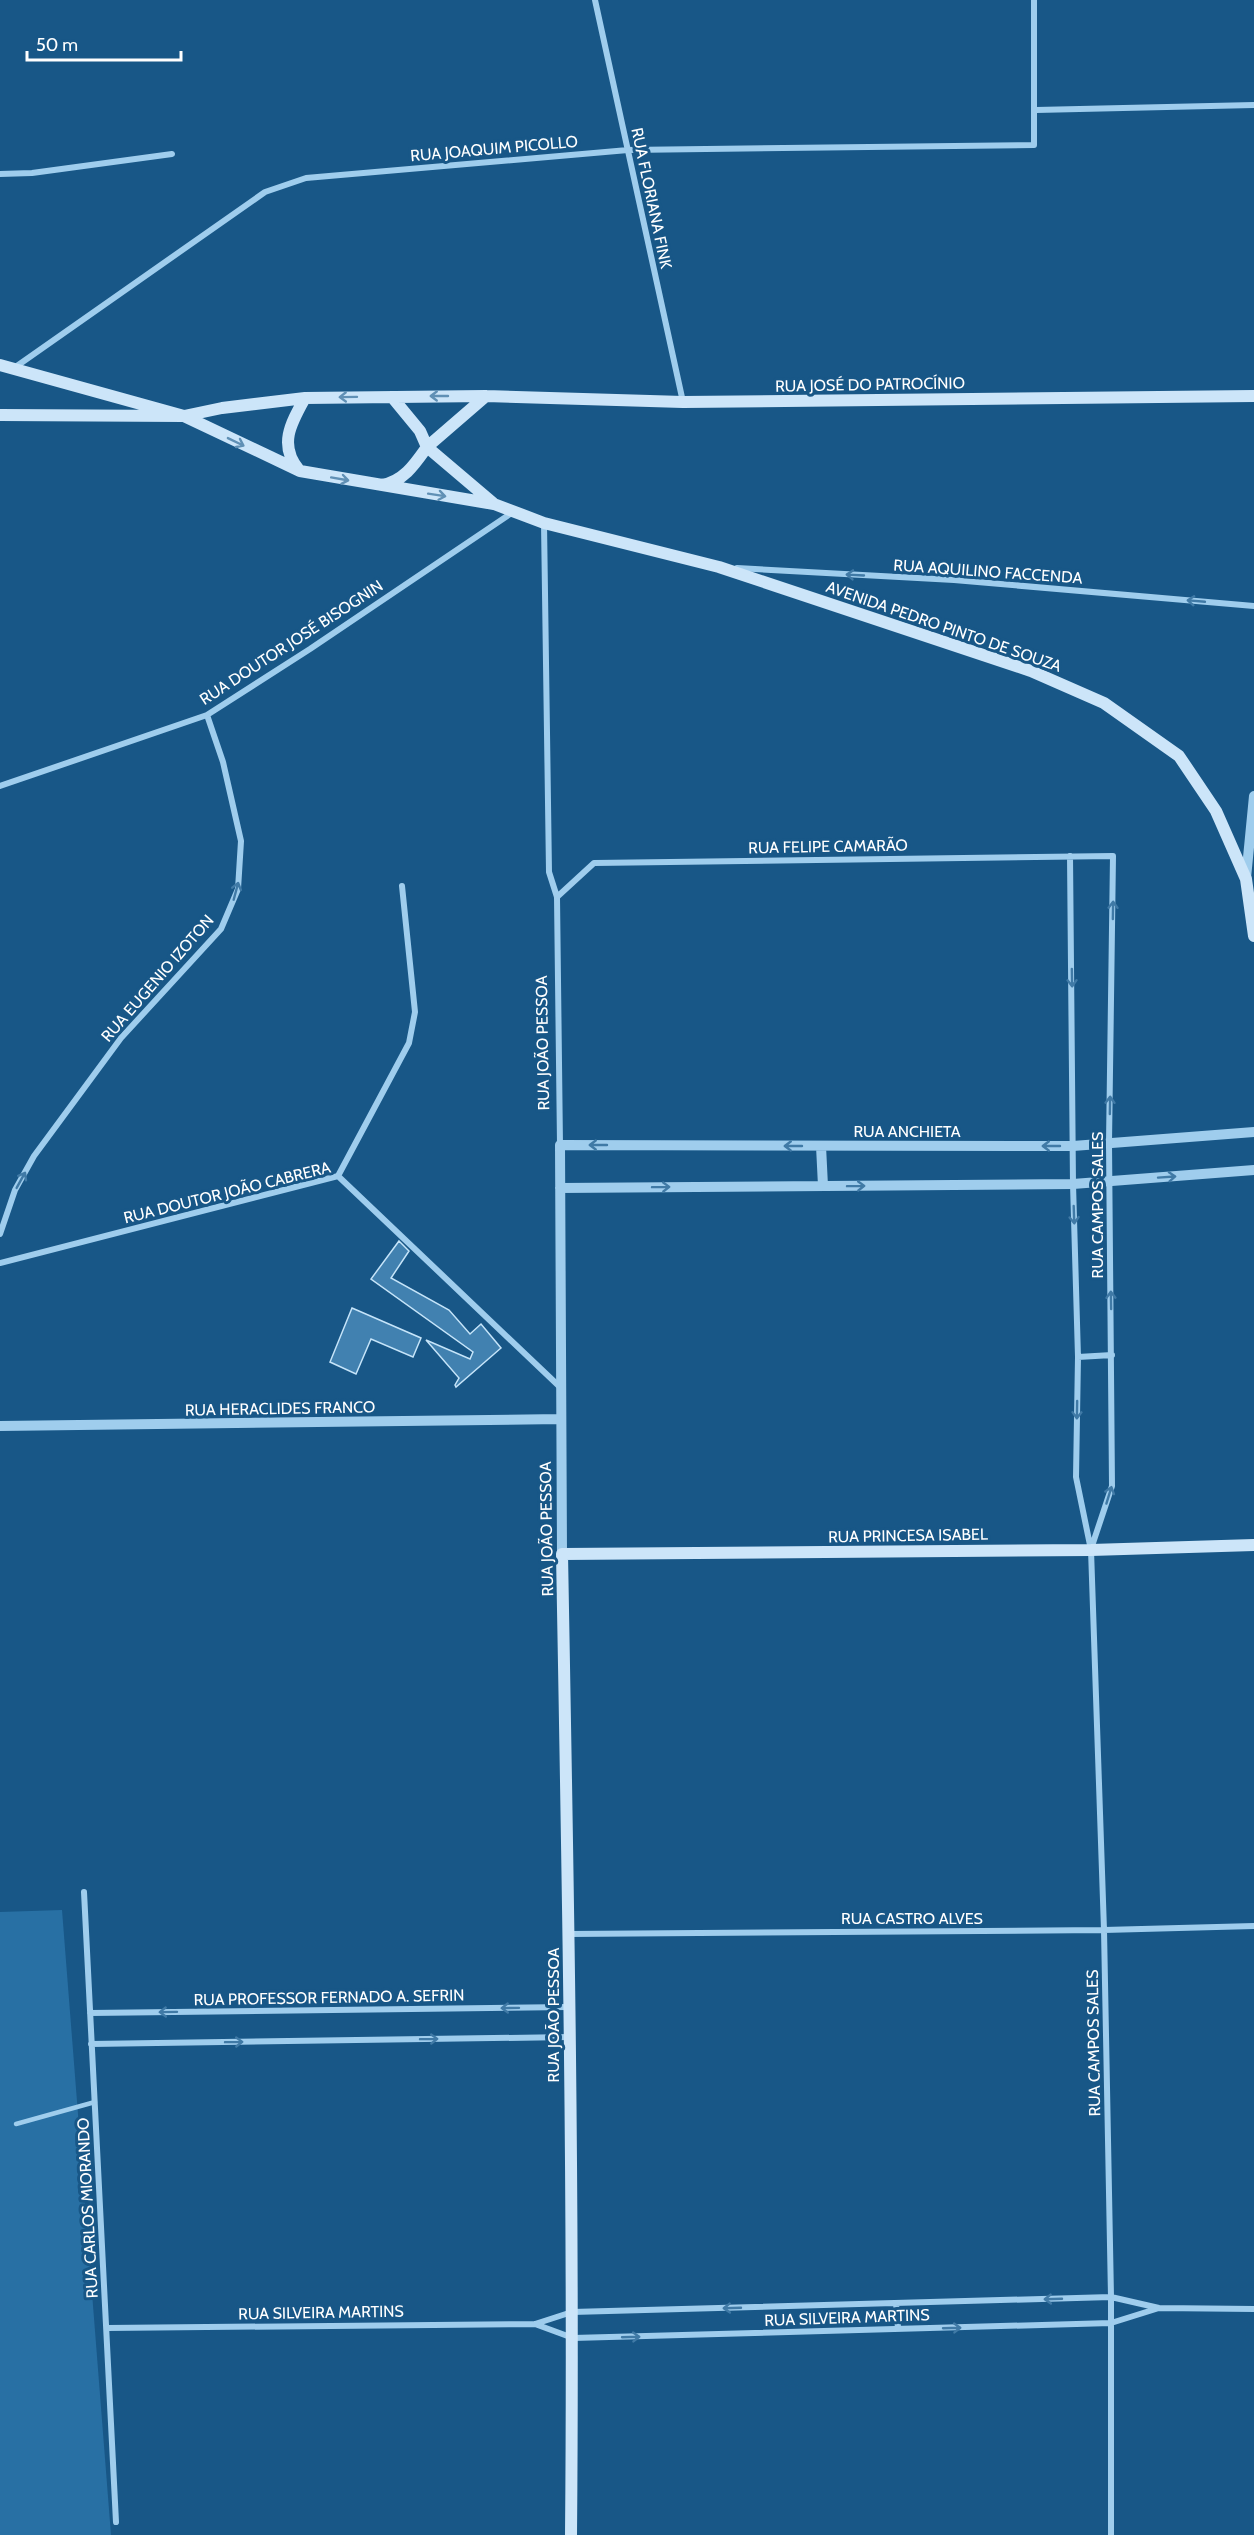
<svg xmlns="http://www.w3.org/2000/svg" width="1254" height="2535" font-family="Cabin,sans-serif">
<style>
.green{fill:#2870a4}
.building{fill:#4181b0;stroke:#c5e4f9;stroke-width:1.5}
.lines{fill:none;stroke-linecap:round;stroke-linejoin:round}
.service{stroke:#9fcded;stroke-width:4.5}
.minor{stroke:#9fcded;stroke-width:6}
.tertiary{stroke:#9fcded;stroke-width:10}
.secondary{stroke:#cce5f9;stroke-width:12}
.oneway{stroke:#6090b5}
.oneway2{stroke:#407aa6}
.labels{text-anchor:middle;stroke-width:6;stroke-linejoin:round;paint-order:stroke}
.street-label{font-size:16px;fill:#fff;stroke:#185787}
</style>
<rect width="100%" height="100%" fill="#185787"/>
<path class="green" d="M62 1910 111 2535H0V1912Z"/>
<path class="building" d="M399 1241 409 1251 391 1278 449 1310 470 1334 481 1324 501 1348 456 1387 455 1385 459 1378 426 1340 470 1359 473 1352 371 1279Z
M352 1308 421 1338 413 1357 371 1339 356 1374 330 1362Z"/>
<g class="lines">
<path class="service" d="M16 2124 95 2102"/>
<path class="minor" d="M595 0 683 402
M1036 110 1254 105
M0 174 32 173 172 154
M14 368 265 192 306 178 628 150 1034 145V0
M544 523 549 872 557 897 560 1145
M737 568 954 580 1254 606
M0 786 207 715 310 649 513 512
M1070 856 1073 1184 1078 1357 1076 1477 1091 1550 1104 1930 1111 2297V2535
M557 897 594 863 1113 856 1109 1143 1112 1486 1091 1549
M338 1176 409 1043 415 1012 402 886
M338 1176 561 1388
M0 1234 15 1190 34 1156 121 1038 221 929 238 889 241 841 223 762 207 715
M0 1263 338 1176
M1078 1357 1112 1355
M84 1892 116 2522
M569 1934 1104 1930 1254 1926
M90 2013 568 2007
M91 2044 569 2037
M896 2303 898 2329
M535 2324 573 2338 1111 2323 1159 2308
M107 2328 535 2324 572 2312 1111 2297 1159 2308 1254 2309"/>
<path class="tertiary" d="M1246 878 1254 796
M821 1146 823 1186
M560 1188 1073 1184 1254 1170
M0 1426 561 1419
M562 1554 560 1145 1073 1146 1254 1132"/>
<path class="secondary" d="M0 365 184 416 300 471 494 504 544 523 719 567 1031 671 1104 703 1179 756 1216 811 1246 879 1254 936
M486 396 427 447 493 503
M0 415 184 416 222 408 305 398 486 396 683 402 1254 396
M299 470C278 445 291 423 305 398
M382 485C404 481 415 464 427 447L420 431 392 397
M571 2535C574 2208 568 1881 562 1554L1091 1550 1254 1545"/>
</g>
<defs><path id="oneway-shaft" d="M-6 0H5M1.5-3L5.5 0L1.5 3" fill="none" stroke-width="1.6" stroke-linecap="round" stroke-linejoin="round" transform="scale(1.5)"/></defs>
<g class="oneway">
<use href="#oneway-shaft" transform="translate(439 396) rotate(180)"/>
<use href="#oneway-shaft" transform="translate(348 397) rotate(179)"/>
<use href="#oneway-shaft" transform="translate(236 442) rotate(26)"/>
<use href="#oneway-shaft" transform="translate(340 479) rotate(10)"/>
<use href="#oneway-shaft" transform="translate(437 495) rotate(9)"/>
</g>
<g class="oneway2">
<use href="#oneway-shaft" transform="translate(855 575) rotate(-177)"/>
<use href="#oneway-shaft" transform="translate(1196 601) rotate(-175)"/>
<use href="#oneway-shaft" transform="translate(236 891) rotate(-75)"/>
<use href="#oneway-shaft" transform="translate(1113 910) rotate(-89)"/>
<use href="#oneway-shaft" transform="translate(1072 978) rotate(89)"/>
<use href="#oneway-shaft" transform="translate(1110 1105) rotate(-89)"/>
<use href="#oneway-shaft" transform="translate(598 1145) rotate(-180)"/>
<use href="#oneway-shaft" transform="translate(793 1146) rotate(-180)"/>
<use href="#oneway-shaft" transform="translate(1051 1146) rotate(-180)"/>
<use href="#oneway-shaft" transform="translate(1167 1177) rotate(-4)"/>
<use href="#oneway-shaft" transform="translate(21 1180) rotate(-61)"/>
<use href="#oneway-shaft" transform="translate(856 1186) rotate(-1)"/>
<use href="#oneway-shaft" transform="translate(661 1187) rotate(-1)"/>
<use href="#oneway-shaft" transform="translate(1074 1215) rotate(88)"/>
<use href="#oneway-shaft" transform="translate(1111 1300) rotate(-91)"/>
<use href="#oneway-shaft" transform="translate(1077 1410) rotate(91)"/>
<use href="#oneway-shaft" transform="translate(1109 1495) rotate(-73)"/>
<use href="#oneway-shaft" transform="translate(510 2008) rotate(179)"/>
<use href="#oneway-shaft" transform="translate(168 2012) rotate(179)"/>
<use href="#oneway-shaft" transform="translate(429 2039) rotate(-1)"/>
<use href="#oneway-shaft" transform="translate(234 2042) rotate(-1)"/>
<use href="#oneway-shaft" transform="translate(1053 2299) rotate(178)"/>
<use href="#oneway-shaft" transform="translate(732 2308) rotate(178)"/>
<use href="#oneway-shaft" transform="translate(952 2328) rotate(-2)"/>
<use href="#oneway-shaft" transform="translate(631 2337) rotate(-2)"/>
</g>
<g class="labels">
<g class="street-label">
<text transform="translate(494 148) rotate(-5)" y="6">RUA JOAQUIM PICOLLO</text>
<text transform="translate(652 198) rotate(78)" y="6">RUA FLORIANA FINK</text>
<text transform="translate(870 384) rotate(-1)" y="6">RUA JOSÉ DO PATROCÍNIO</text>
<text transform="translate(988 571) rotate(4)" y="6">RUA AQUILINO FACCENDA</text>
<text transform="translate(944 626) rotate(19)" y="6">AVENIDA PEDRO PINTO DE SOUZA</text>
<text transform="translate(291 642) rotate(-33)" y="6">RUA DOUTOR JOSÉ BISOGNIN</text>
<text transform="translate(828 846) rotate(-1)" y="6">RUA FELIPE CAMARÃO</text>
<text transform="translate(157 978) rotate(-49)" y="6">RUA EUGENIO IZOTON</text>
<text transform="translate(542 1043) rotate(-91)" y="6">RUA JOÃO PESSOA</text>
<text x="907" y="1137">RUA ANCHIETA</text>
<text transform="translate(227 1192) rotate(-14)" y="6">RUA DOUTOR JOÃO CABRERA</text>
<text transform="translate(1097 1205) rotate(-90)" y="6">RUA CAMPOS SALES</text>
<text transform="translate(280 1408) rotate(-1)" y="6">RUA HERACLIDES FRANCO</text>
<text transform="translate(546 1529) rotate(-91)" y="6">RUA JOÃO PESSOA</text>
<text transform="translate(908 1535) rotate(-1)" y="6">RUA PRINCESA ISABEL</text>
<text x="912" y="1924">RUA CASTRO ALVES</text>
<text transform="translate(329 1997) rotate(-1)" y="6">RUA PROFESSOR FERNADO A. SEFRIN</text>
<text transform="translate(553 2015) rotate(-90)" y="6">RUA JOÃO PESSOA</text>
<text transform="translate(1093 2043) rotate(-91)" y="6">RUA CAMPOS SALES</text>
<text transform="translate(87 2208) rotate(-93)" y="6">RUA CARLOS MIORANDO</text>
<text transform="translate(321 2312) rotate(-1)" y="6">RUA SILVEIRA MARTINS</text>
<text transform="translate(847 2317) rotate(-2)" y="6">RUA SILVEIRA MARTINS</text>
</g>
</g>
<path d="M27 51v9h154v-9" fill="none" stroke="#ffffff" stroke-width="3"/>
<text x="36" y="51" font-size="18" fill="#ffffff" stroke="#185787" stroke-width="4.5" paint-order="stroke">50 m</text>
</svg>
